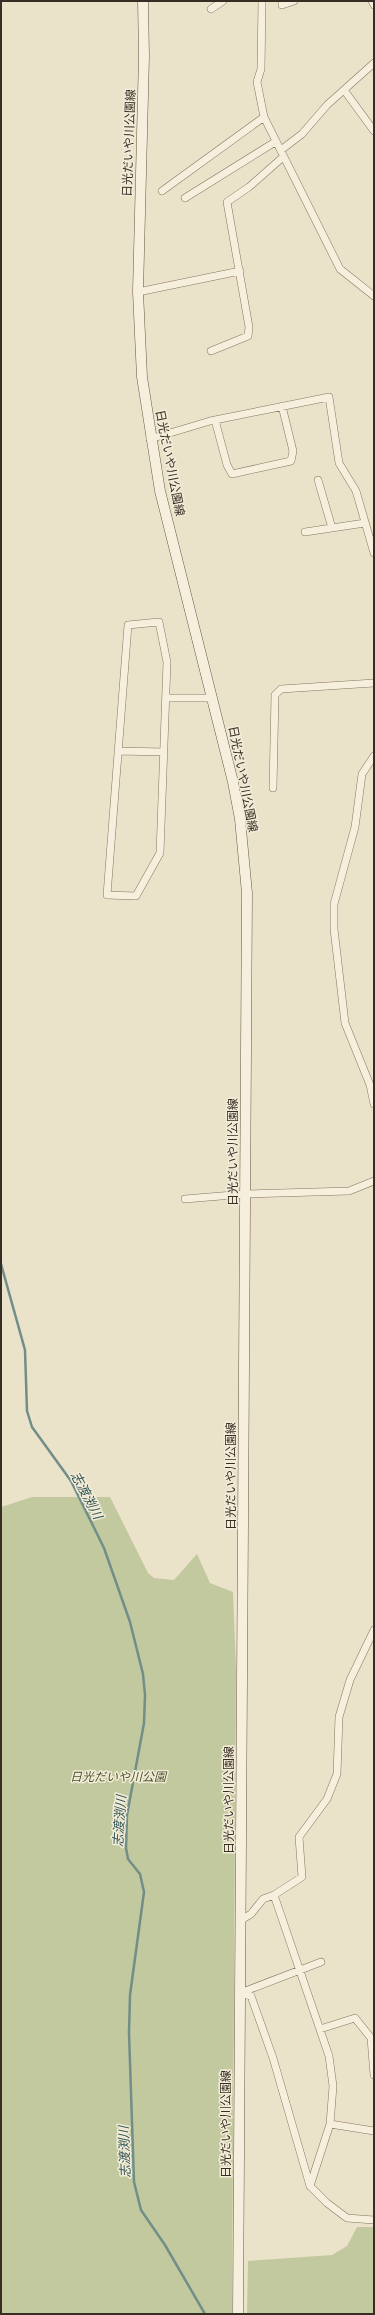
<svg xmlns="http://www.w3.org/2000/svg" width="375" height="2315" font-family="Spectral,'Noto Sans JP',serif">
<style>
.green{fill:#c3c99e}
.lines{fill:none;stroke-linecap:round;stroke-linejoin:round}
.stream{stroke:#718e88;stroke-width:2.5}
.street-casing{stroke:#867560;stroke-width:8}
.secondary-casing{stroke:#695742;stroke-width:11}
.street{stroke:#f6efdd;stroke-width:7}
.secondary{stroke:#f6efdd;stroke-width:10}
.labels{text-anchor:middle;stroke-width:3;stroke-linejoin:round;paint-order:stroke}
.street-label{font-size:12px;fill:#382d22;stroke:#f3ecd9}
.park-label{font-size:12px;font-style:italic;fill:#48532a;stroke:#f3ecd9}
.water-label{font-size:13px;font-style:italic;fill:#325755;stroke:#f3ecd9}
</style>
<rect width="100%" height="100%" fill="#ebe2ca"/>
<path class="green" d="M32 1497H110L148 1573 154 1578 174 1580 197 1554 210 1583 233 1592 236 1670 232 2314H1V1507Z
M357 2227H374V2314H247L248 2261 332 2255 347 2246Z"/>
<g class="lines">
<path class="stream" d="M1 1264 25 1350 27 1411 32 1427 71 1481 104 1548 130 1622 143 1674 145 1695 144 1723 127 1815 126 1848 128 1859 140 1874 144 1892 130 1995 129 2033 134 2182 141 2210 165 2245 205 2314"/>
<defs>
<path id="street" d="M262 1 261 69 257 82 264 117 340 269 374 296
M282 1V5L294 1
M372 1 374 5
M211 9 223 1
M344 90 374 131
M281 150 302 134 327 105 374 63
M162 191 264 117
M185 198 275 142
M138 292 240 271
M211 351 248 336 249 327 227 202 249 187 283 157
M215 420 227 465 232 474 291 461 293 451 282 406
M150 439 210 421 329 397 339 463 356 491 374 553
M318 480 332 528
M305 532 365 523
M159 622 167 662 160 853 136 896 107 895 128 625Z
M166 698H213
M118 751 164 752
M374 756 362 774 355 827 334 904V929L345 1023 370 1085 374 1104
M273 788 275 695 281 689 374 683
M185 1199 245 1194 349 1191 374 1181
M274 1895 329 2056 333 2086 330 2124 310 2186
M241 1920 251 1914 263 1899 274 1895 302 1877 299 1837 327 1799 337 1774 339 1717 350 1680 374 1630
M240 1993 251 1996 273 2058 310 2186 327 2203 347 2218 374 2220
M240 1993 321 1962
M320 2029 355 2018 371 2038 374 2075
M330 2124 374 2131"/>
<path id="secondary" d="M143 1 144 56 138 292 142 377 160 491 233 782 240 819 247 893 238 2314"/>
</defs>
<use href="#street" class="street-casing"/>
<use href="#secondary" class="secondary-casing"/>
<use href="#street" class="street"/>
<use href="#secondary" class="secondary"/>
</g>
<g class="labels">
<g class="street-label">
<text transform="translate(129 143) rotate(-88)" y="4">日光だいや川公園線</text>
<text transform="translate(170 463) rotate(79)" y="4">日光だいや川公園線</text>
<text transform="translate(243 779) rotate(79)" y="4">日光だいや川公園線</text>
<text transform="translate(233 1152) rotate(-90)" y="4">日光だいや川公園線</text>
<text transform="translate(231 1476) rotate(-90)" y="4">日光だいや川公園線</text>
<text transform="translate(229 1800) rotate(-90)" y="4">日光だいや川公園線</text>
<text transform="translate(226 2124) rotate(-90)" y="4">日光だいや川公園線</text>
</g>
<g class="park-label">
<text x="118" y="1781">日光だいや川公園</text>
</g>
<g class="water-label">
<text transform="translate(87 1495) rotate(62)" y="5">志渡渕川</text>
<text transform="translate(119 1821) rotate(-86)" y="5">志渡渕川</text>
<text transform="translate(124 2152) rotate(-92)" y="5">志渡渕川</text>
</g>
</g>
<rect width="375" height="2315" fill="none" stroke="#382d22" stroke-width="4"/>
</svg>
